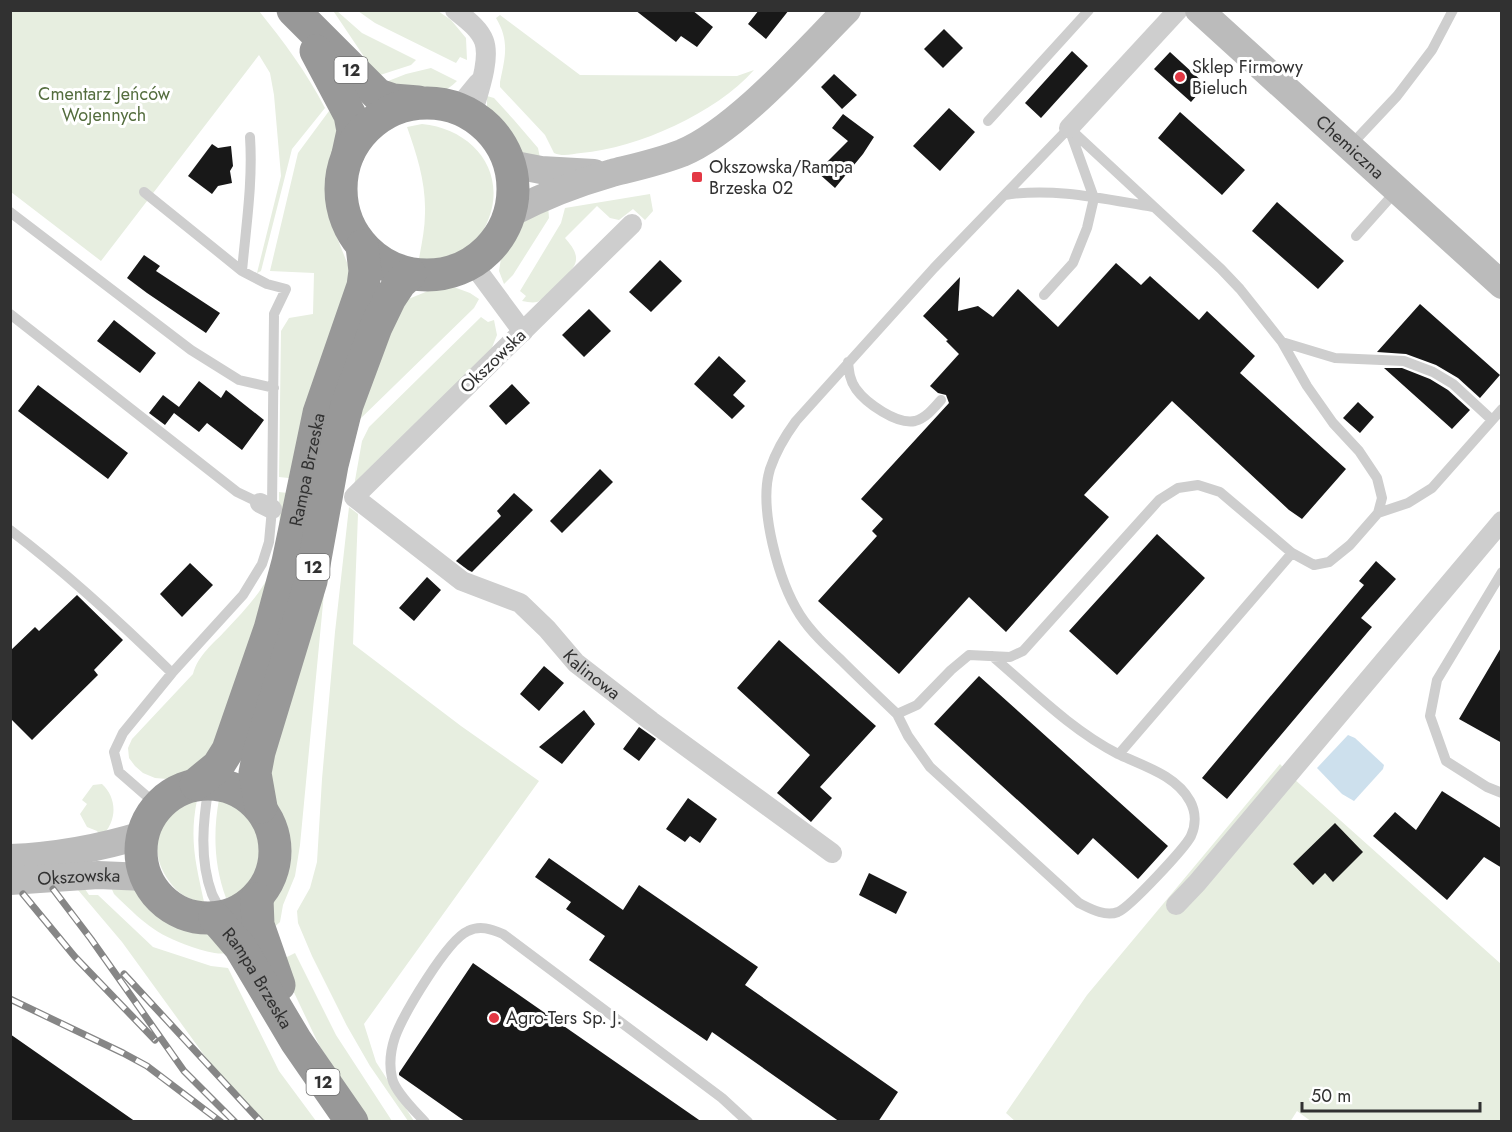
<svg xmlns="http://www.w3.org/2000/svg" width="1512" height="1132" font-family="Jost,sans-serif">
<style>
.green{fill:#e7eee0}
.water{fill:#cde0ed}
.building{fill:#181818}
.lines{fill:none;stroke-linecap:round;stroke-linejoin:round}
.lane{stroke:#cecece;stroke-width:10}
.street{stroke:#cecece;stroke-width:20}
.secondary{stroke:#bbb;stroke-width:28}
.highway{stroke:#989898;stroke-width:33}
.rail-casing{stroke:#868686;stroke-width:7}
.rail{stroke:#fff;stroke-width:4.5;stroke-dasharray:14;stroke-linecap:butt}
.poi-dot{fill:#e33844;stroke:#fff;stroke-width:2}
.labels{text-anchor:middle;stroke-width:6;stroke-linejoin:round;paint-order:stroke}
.shield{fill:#fff;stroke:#6f6f6f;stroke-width:1.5}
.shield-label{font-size:16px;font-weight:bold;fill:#313131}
.poi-label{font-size:18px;fill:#313131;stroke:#fff;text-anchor:start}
.park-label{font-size:18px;fill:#546d3e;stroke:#fff}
.street-label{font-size:18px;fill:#313131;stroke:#fff}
</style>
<rect width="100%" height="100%" fill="#fff"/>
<path class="green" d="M10 11H259C284 42 307 73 325 108L292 149 261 271 257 273 281 176 274 95 270 73 259 55 101 261 11 192Z
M337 11 362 33 416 60 411 65 377 76 334 12Z
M358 11H438L451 20 466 38 467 60 460 57 456 63 375 23Z
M500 15 580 75 737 76 754 70C716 113 638 148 581 153 572 154 563 157 554 153L545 135 500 87V82C505 58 510 41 496 18Z
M431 68 457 81C432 106 408 92 378 85L406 74Z
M487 96 494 98 514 120 538 148 540 158 519 154 491 119 487 113Z
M329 111 342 127 329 168 326 206 334 230 352 275 298 479 279 477 281 331 289 318 313 314 314 273 270 271 298 153Z
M422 124C474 129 510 174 486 225 479 239 469 250 454 257 443 262 431 263 418 264 421 247 425 230 425 213 426 183 417 155 407 127Z
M650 194 653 211 645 220 633 209 619 220 610 218 597 206 565 238C571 245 579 254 575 264 572 272 545 299 537 302 532 303 528 302 522 301L526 296 520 291 561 223 565 208Z
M548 205 549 218 513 275 504 284 499 271 502 252 520 222Z
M451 286 470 293 479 299 474 308 356 423 362 382 406 300 428 291Z
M481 317 488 322 494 320 497 335 491 350 354 486 362 441 369 427Z
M279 492 296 494 229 730 198 769 167 779 155 778 143 773 135 766 129 758 128 748 132 739 193 674C198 655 213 644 226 630 248 606 273 582 278 548 281 530 279 511 279 492Z
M349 507 358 514 353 644 461 726 539 781 364 1024 376 1062 414 1121H408L370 1066 347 1026 312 956 298 923 297 911 310 888 317 862 322 779 335 632Z
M328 551 300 845 295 876 283 905 280 922 269 932 273 897 289 857V837L281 814 266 781Z
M1280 764 1293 778 1501 964V1121L1312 1122 1297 1111 1290 1122H1016L1006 1113 1087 995Z
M102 784C118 799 117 822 101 837L97 831 87 827 80 814 87 804 82 800 93 785Z
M219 799C226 800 235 801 241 805 268 827 270 874 239 894 235 896 230 897 226 898 214 865 213 833 219 799Z
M197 800C189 840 196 864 204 902 190 901 177 893 169 881 145 847 159 814 197 800Z
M110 885 127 886 141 894 162 912 215 936 229 953C216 955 205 951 192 947 154 934 142 921 114 894Z
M85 889 89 895H98L153 947 211 966 228 968 279 1071 316 1121H256L236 1099 122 942 78 890Z
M295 953 336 1035 392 1121H368L319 1045 279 961Z"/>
<path class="water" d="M1348 735 1355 738 1384 765 1383 769 1354 801 1342 794 1317 768Z"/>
<path class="building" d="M635 10H692L713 27 697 47 681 36 676 42Z
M759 10H789L766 39 748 24Z
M944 29 963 48 943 68 924 49Z
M1072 51 1088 66 1041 118 1025 103Z
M1170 52 1206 85 1191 102 1154 69Z
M834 74 857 95 842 109 821 87Z
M949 108 975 132 940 171 913 146Z
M1180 112 1245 170 1222 195 1158 138Z
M843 114 874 137 863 154 835 188 817 172 848 141 832 128Z
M212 144 218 148 231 146 233 166 230 171 232 183 218 186 212 194 188 176Z
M1277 202 1344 261 1318 289 1252 231Z
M144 255 160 266 156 271 220 313 206 333 147 293 127 278Z
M660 260 682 281 651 312 629 292Z
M1116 263 1141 285 1150 276 1199 320 1207 311 1255 356 1240 373 1346 469 1302 519 1289 510 1172 401 1084 495 1109 517 1006 632 969 597 899 674 818 601 877 536 872 531 883 519 861 499 949 403 946 395 938 393 930 386 959 354 946 341 948 340 923 316 960 277 958 311 978 306 993 317 1018 289 1058 327Z
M1420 304 1500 375 1480 398 1458 378 1436 365 1406 354 1377 352Z
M589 309 611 331 584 357 562 335Z
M114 320 156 353 140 373 97 341Z
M719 356 746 381 733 395 745 406 732 419 694 384Z
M1384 368H1402L1430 379 1448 390 1470 410 1452 429Z
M199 381 221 398 226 390 264 420 242 450 207 423 199 432 174 413 165 425 149 413 163 395 179 407 175 412Z
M512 384 530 403 506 425 489 406Z
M38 385 128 453 108 479 18 411Z
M1358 402 1374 417 1360 433 1343 418Z
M600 469 613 482 562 533 550 521Z
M514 493 533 510 472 572 468 570 456 561 501 516 497 511Z
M1157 534 1205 578 1117 675 1069 631Z
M1376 561 1396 579 1361 618 1372 627 1227 799 1202 778 1364 585 1359 581Z
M190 563 213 585 182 617 160 594Z
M427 577 441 590 414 621 399 608Z
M77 595 123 640 94 670 98 675 32 740 10 718V651L35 627 39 631Z
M779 640 876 726 820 787 832 798 811 822 777 793 810 755 737 688Z
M1502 646V743L1459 719Z
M544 666 564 683 539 711 520 694Z
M979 676 1168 846 1138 879 1093 838 1078 855 934 724Z
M584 710 595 724 562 764 539 747Z
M639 727 656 739 639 761 623 749Z
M1442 791 1502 829V868L1484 857 1447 900 1373 836 1395 812 1416 830Z
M688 798 717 819 700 843 690 836 685 842 666 829Z
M1335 823 1363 852 1333 882 1325 873 1313 885 1293 864Z
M549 858 623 910 639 885 758 967 745 985 898 1092 878 1122H840L712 1032 707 1041 589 960 605 936 566 909 571 902 535 877Z
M869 873 907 892 896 914 859 895Z
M473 963 702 1122H466L399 1075V1073Z
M10 1034 136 1122H10Z"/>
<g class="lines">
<path class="lane" d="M988 121 1089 10
M1069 128 1221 269 1240 289 1282 342 1307 386 1333 423 1359 451 1377 478 1382 498 1378 513 1350 545 1329 562 1314 565 1292 553 1220 492 1198 485 1178 488 1159 500 1023 651 1010 657 969 655 951 670 917 705 897 714C878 696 859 678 841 660 826 646 811 632 800 615 779 582 758 508 770 469 776 451 785 436 796 421L934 268Z
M1350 146 1397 96 1432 50 1453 10
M144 192 242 271 267 284 286 289 274 314 272 509 269 542 262 564 243 595 172 673 123 733 114 752 119 772 158 806
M1005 195C1054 187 1104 199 1153 207
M10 212 191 350 239 380 274 388
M1356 236 1397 190
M242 271C246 226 253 182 250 137
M1044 295 1073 263 1087 228 1094 198 1070 131
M10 314 237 492 260 503
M1282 342 1335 358 1404 361 1433 372 1453 384 1492 420
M848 362C849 372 850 381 856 389 866 403 897 425 915 421 926 418 934 408 941 400
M1378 513 1408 503 1432 488 1502 409
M10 530C68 574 121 623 172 673
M1502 572 1437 680 1430 716 1446 761 1487 787 1502 793
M897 714 908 736 930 767 1079 903C1091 909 1105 917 1118 912 1130 907 1185 848 1191 836 1196 825 1196 812 1190 801 1176 775 1143 766 1118 754 1071 730 1032 690 992 656
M1119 754 1292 553
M209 785C203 820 199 859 212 894 215 901 220 908 224 915
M425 1122C415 1111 395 1092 392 1078 389 1065 391 1049 395 1037 403 1015 447 940 468 931 480 925 491 929 503 934L722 1098 748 1122"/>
<g class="street">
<path d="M455 10C466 19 479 28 484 41 491 60 477 96 472 115"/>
<path d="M453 107 464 100 478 83"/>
<path d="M1069 128 1178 10"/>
<path id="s1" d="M632 224 354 497 462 581 520 603 547 629 576 663 651 721 832 853"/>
<path d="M472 263 523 332"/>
<path d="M260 503 272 509"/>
<path d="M1176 905 1197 883 1502 521"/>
</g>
<g class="secondary">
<path id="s2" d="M1199 10 1502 285"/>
<path d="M510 164 541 170 594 173"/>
<path d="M511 213C543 196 577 183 612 173 636 167 659 162 682 153 737 130 804 53 847 10"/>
<path d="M10 858C55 856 100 848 142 835"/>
<path id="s3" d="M10 881 98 875 146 877"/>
</g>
<g class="highway">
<path d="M293 10 378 95 393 100 418 102"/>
<path d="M316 51 350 115 353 131 348 154"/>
<circle cx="427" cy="189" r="86"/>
<circle cx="208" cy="851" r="67"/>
<path id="s4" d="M196 784 218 766 228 750 270 629 288 562 319 413 363 286 365 271 362 246"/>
<path d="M261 807 255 773 259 752 311 581 332 465 347 405 376 327 390 298 400 283 410 274"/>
<path d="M257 899 258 925 279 985"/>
<path id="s5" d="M215 918 240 947 296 1041 352 1122"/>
</g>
<defs>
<path id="rail" d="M53 889 91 939 184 1071 235 1122
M23 894 75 957 155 1040
M124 974 261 1122
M10 999 123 1053 147 1066 221 1122"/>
</defs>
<use href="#rail" class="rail-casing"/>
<use href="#rail" class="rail"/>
</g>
<g class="poi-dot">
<circle cx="1180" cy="77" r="6"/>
<rect x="691" y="171" width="12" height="12" rx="3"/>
<circle cx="494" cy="1018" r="6"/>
</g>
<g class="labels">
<g class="shield">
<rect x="334.5" y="57" width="33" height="26" rx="4.5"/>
<rect x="296.5" y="554" width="33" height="26" rx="4.5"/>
<rect x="306.5" y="1069" width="33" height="26" rx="4.5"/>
</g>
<g class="shield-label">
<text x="351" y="76">12</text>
<text x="313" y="573">12</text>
<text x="323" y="1088">12</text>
</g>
<g class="poi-label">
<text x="1192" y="73">Sklep Firmowy<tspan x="1192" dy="21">Bieluch</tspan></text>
<text x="709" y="173">Okszowska/Rampa<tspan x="709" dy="21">Brzeska 02</tspan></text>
<text x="506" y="1024">Agro-Ters Sp. J.</text>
</g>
<g class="park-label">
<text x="104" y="100">Cmentarz Jeńców<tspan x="104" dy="21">Wojennych</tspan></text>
</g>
<g class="street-label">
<text dy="6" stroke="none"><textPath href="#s2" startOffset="204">Chemiczna</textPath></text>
<text transform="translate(493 361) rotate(-44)" y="6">Okszowska</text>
<text dy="6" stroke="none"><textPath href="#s4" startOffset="339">Rampa Brzeska</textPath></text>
<text dy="6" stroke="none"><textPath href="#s1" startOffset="690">Kalinowa</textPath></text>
<text dy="6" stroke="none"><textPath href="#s3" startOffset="69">Okszowska</textPath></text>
<text dy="6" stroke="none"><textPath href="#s5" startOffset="74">Rampa Brzeska</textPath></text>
</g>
</g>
<rect width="1512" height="1132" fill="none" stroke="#313131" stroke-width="24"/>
<path d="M1302 1102v9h178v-9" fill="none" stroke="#313131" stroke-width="3"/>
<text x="1311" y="1102" font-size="18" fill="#313131" stroke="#ffffff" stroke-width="4.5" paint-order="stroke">50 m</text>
</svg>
